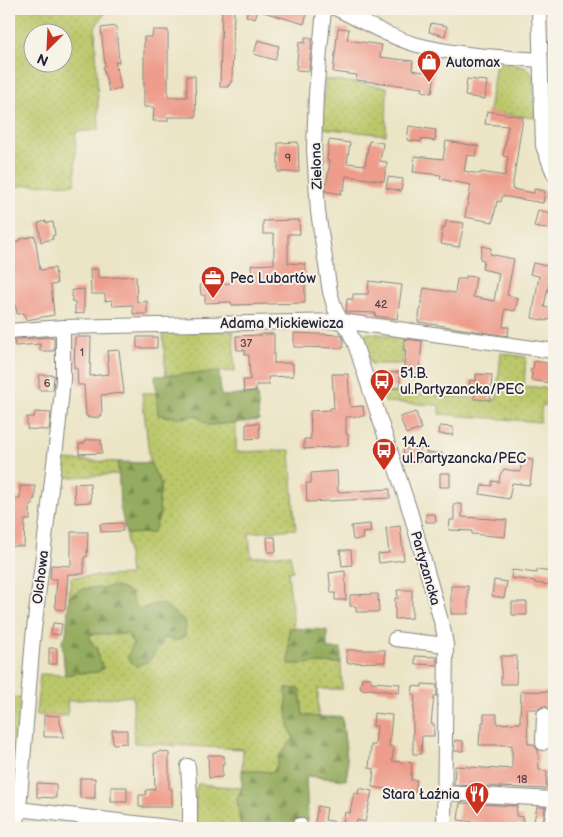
<svg xmlns="http://www.w3.org/2000/svg" width="563" height="837" font-family="'Balsamiq Sans',sans-serif">
<style>
.grass{fill:url(#grass-dots);stroke:#6e7552;fill-rule:evenodd}
.forest{fill:url(#forest-firs);stroke:#5b674c}
.building{fill:#ee9d8c}
.lines{fill:none;stroke-linecap:round;stroke-linejoin:round}
.minor-casing{stroke:#868380;stroke-width:16}
.minor{stroke:#fff;stroke-width:14}
.labels{text-anchor:middle;stroke-width:4;stroke-linejoin:round;paint-order:stroke}
.number-label{font-size:11px;fill:#55414f}
.poi-label{font-size:14px;fill:#22223b;stroke:#f7f3e8;text-anchor:start}
.street-label{font-size:14px;fill:#22223b;stroke:#f7f3e8}
</style>
<defs>
<pattern id="grass-dots" width="8" height="8" patternUnits="userSpaceOnUse" patternTransform="scale(1.25)"><rect width="8" height="8" fill="#bbc86a"/><path d="M2 2h.1M6 6h.1" fill="none" stroke="#a0ac5d" stroke-width="1.8" stroke-linecap="round"/></pattern>
<pattern id="forest-firs" width="22" height="20" patternUnits="userSpaceOnUse" patternTransform="scale(1.25)"><rect width="22" height="20" fill="#94ac5e"/><path d="M5 1l3.5 6h-7zM16 11l3.5 6h-7z" fill="#788c4f"/></pattern>
</defs>
<rect width="100%" height="100%" fill="#f7f3e8"/>
<filter id="ink" filterUnits="userSpaceOnUse"><feTurbulence type="fractalNoise" baseFrequency=".02" numOctaves="2"/><feDisplacementMap in="SourceGraphic" scale="10" xChannelSelector="R" yChannelSelector="G"/><feConvolveMatrix kernelMatrix="1 2 1 2 8 2 1 2 1" color-interpolation-filters="sRGB"/></filter>
<filter id="wash" filterUnits="userSpaceOnUse"><feTurbulence type="fractalNoise" baseFrequency=".0096" numOctaves="4" result="noise"/><feDisplacementMap in="SourceGraphic" scale="20" xChannelSelector="R" yChannelSelector="G"/><feGaussianBlur stdDeviation="1.12" result="paint"/><feColorMatrix in="noise" values="0 0 0 0 0 0 0 0 0 0 0 0 0 0 0 0 0 1.4 0 .05"/><feComposite in="paint" operator="in"/></filter>
<g filter="url(#wash)">
<rect width="100%" height="100%" fill="#ebe4c5"/>
<path class="grass" d="M9 9H108L95 27 99 130 76 132 75 184 29 185 9 188ZM32 32H62V62H32Z
M496 62 517 63 518 66 527 68 533 75 535 118 489 112Z
M325 79 387 87 386 135 321 128Z
M233 331 235 371 166 376 163 333Z
M370 333 403 337V364H371L363 337 365 334Z
M501 353 526 357 524 386 554 389V406L542 405 540 422 439 414V405L385 402 381 391 496 400Z
M142 393H156L159 415 182 418 196 415 208 425 236 423V452L290 450 294 510 296 529 249 533 251 557 290 554 293 571 288 572 294 628H289V664L341 663 342 689H318V717L303 715 286 688C287 706 286 723 294 739L288 744 285 750 279 756 277 764 274 772 242 770 243 749 134 743 133 696 67 701 68 716 36 715 40 674 65 675 79 673 98 672 97 649 90 640 89 634H128L133 644 168 609 162 604 149 606 139 611 133 601 131 593 112 586 102 589 93 588 83 589 69 597 71 577 130 575 126 534 153 533 160 514 159 501 161 484 150 463Z
M61 460 118 462 119 474 58 478Z
M9 697 23 698 9 828Z
M198 784 242 788 237 798 241 828H204L196 826 195 791Z"/>
<path class="forest" d="M219 372 221 396 257 394 259 420 236 423 208 425 196 415 182 418 158 415 155 376Z
M118 462 150 463 161 484 159 501 160 514 153 533 126 534 120 506Z
M112 586 122 589 131 593 133 601 139 610 149 606 162 603 186 622 185 636 176 641 164 637 161 645 149 661 136 666 127 658 133 644 128 634H90V640L97 649 98 657 104 668 98 672 79 673 65 675 62 640 66 635 69 597 83 589 93 588 102 589Z
M289 628 327 630V649H341V663L289 664Z
M286 688 300 689 303 715 318 717H342L348 766 346 780 306 776 308 821 296 820V828H241L237 798 242 788V770L274 772 277 764 279 756 284 750 288 744 294 739C286 723 287 706 286 688Z"/>
<g id="blocks">
<path class="building" d="M248 9H258L255 19 246 16Z
M260 9H289L307 14 304 24 260 11Z
M222 10H234L232 82 231 81 230 85H228V87H220Z
M431 23 447 26 445 36 429 32Z
M116 26 119 62H115L121 88 109 91 103 67 105 66 101 28Z
M338 28 349 29 347 40 382 45 380 57 413 61 412 70 435 74 432 93 422 91 423 88 356 80 357 75 333 72Z
M153 30H168V97H187V76H195L196 117H168V121H153L154 107H144V37H152Z
M305 37 312 38 309 71 296 70 299 42 305 43Z
M258 40 279 46 275 60 254 54Z
M467 79 487 81 485 99 465 96Z
M487 111 523 117 512 189 534 193V189L545 191 543 203 502 196 501 202 497 201 493 222 465 217 471 185 440 179 441 175 413 172 415 156 443 159 446 141 478 146 476 156 467 155 464 171 480 174 481 172 505 176 508 157 503 156 508 126 485 124Z
M409 126 436 130 435 141 421 139V142L407 140Z
M329 140 350 143 347 163 365 165 369 141 383 143 380 161 387 162 384 181 346 176 344 190 342 189 341 194 325 191 330 161 327 160Z
M298 142 299 172H278V143Z
M388 177 403 179 401 191 386 188Z
M538 210 551 213V215L554 216V230L534 227Z
M299 220 300 234H288V263L305 264V303L232 305 231 302 205 303V295H201L200 285 231 283V278H252L251 265 274 264V234H263V221Z
M46 221V223L53 222 55 235 52 236 53 239 41 242 38 223Z
M446 221 464 223 459 247 441 244 442 237H441L443 227H445Z
M35 236 40 270 55 268 57 284 51 285 54 315 26 320 24 313 17 314 9 271V243L20 241V239Z
M482 246 491 248 490 254 514 259 507 295 518 298 515 311 505 309 503 327H509L508 336 418 322 424 288 455 293 457 279H466V276L476 277 473 297 494 301 499 273 482 269 484 260 480 259Z
M533 263 552 267 544 307 554 309V321L547 319V321L532 318 539 276 530 274Z
M90 269H98V278L136 276 137 302 147 301V314H133V305L113 306 112 300 105 301V294H91Z
M369 281 402 285 397 319 375 316 376 313 346 312 347 299H353V294H368Z
M84 289V313L75 314V302H72V290Z
M294 333 341 335 343 339V348L294 347Z
M262 334H274V363H293V376L268 377 269 385H256V391L244 392 243 380H250L249 355H245V350H237L236 336 262 335Z
M54 337V351H40V344L15 346 14 339Z
M75 337H91L90 376 109 374 107 351 119 350 124 393 101 395 102 415H101L100 417 88 418V416H86L84 385H78L77 368H74Z
M137 337H157V348H137Z
M404 339 422 341 419 374 403 373 406 350H403Z
M534 361 553 364 550 383 531 380 532 373 530 370 533 368Z
M400 372V388L384 389V373Z
M332 374H348L350 407 363 406 364 416 346 417V434H348V446L304 449V439H311L310 411 330 410V408H334Z
M476 374 492 375 490 400 474 399 475 392 469 391 470 380 476 381Z
M39 375H54L53 390H39Z
M35 412 51 413 49 430 27 429V417H34Z
M416 412 421 429 406 434 400 417Z
M259 423 260 438 246 439V424Z
M440 426 453 427V435L439 434Z
M85 440H101L102 453 79 454V444L85 443Z
M426 448V453H442V459L404 462 403 449Z
M522 459 533 460 530 485 512 483 509 499 480 494 482 485 492 486V481L499 482 500 475 504 469 520 472Z
M337 471 338 492 390 489V498L307 502 306 483H311V473Z
M440 473H450V487H440Z
M90 483 91 502 75 503 74 484Z
M20 486H35V499H33V505H30V520H25L24 546H9V506H10V499H20Z
M454 504H462V517L507 520 505 537 472 534V531L449 530 450 520H454Z
M426 514H435L436 522H426Z
M123 523V531L101 532 100 524Z
M370 524 371 532 362 533 363 539 353 540 351 526Z
M400 526 404 560 379 563 378 554 389 553 386 528Z
M71 532H88L87 557H84V574H68L65 610 56 609V606H55L57 579H50L51 565 71 566Z
M267 537H275L276 552H268Z
M340 550H351L352 565 342 566Z
M512 570 537 573V570L552 572 550 585 535 583V581L511 578Z
M345 571 346 600H335V593H331L329 573Z
M494 580 507 582 504 598 492 596Z
M451 586H468V614H451Z
M397 590H412V618L395 619V598H398Z
M378 594 379 612H356V606H350V595Z
M512 602H527V615H512Z
M53 623 62 624 60 635 51 634Z
M49 648H57V664H49Z
M347 650H385V662L347 663Z
M415 656 437 657V665L415 664Z
M501 656H517L516 684H501Z
M362 678H371V682L400 684 399 693 371 689 362 690V688L360 687Z
M422 684 437 685V696H434L431 724H434V736H422L421 754H413V716L415 695H412L413 686 422 687Z
M521 691 554 692V710H551L548 707 544 706 538 709H527L528 744H534L536 748 538 750 539 770 547 771 546 789 454 785 455 766 499 769V768L512 769V745H479L480 730H482V722H484V714H497V724L520 723Z
M374 713 392 715 389 746 394 747 392 761 412 763 411 780H417L415 793 372 787 374 769 369 768 371 745H375L377 726H373Z
M44 715 60 716V722L64 737H44Z
M112 730H127V743L113 744Z
M455 740 463 741V751H454Z
M160 751 169 753V789H172V807H139V795H146V790L155 789 154 753H158Z
M208 755H222V756H224V765H222V777L209 778Z
M80 778H95V798H80Z
M37 783 56 784V798L37 797Z
M111 787H127V802H111Z
M359 788 372 791 365 822 357 820 355 828H326L314 826 318 806 327 808 325 820 343 823 345 812 350 813 354 793 358 794Z
M460 803 517 806 516 816 523 817V825H516L515 828 500 827 501 825 458 820Z
M537 807H545L543 823 534 821Z"/>
</g>
</g>
<g filter="url(#ink)">
<use href="#blocks" fill-opacity="0" stroke="#868380" stroke-width="1"/>
<g class="lines">
<defs>
<path id="minor" d="M324 9 316 93 314 149 318 212 330 292 335 309 341 321 349 331 355 344 410 511 443 628 446 645 444 828
M337 9C362 21 387 36 414 44 454 55 498 57 540 60
M539 9 543 146 554 174
M9 331 63 327 341 321 554 351
M395 639 446 645
M543 743 544 715
M188 766 190 797V828
M445 793 554 799
M19 809 176 828
M16 828 19 809 33 638 58 430 63 380V327
M300 828V825
M551 828 554 808"/>
</defs>
<use href="#minor" class="minor-casing"/>
<use href="#minor" class="minor"/>
</g>
</g>
<defs>
<symbol id="shop-pin" viewBox="-11 -11 22 30"><path d="M0 17L-7.5 6A9.5 9.5 0 1 1 7.5 6Z" fill="#c8321e" stroke="#f7f3e8"/><path d="M-5-2.5h2.3a2.7 3.5 0 0 1 5.4 0H5L5.5 6h-11ZM-1.5-2.5h3a1.5 2.3 0 0 0-3 0Z" fill="#fff"/></symbol>
<symbol id="office-pin" viewBox="-11 -11 22 30"><path d="M0 17L-7.5 6A9.5 9.5 0 1 1 7.5 6Z" fill="#c8321e" stroke="#f7f3e8"/><path d="M-6-3h4V-5.5h4V-3h4V5H-6ZM-1-4.5V-3h2v-1.5ZM-6 0V1H6V0Z" fill="#fff"/></symbol>
<symbol id="bus-pin" viewBox="-11 -11 22 30"><path d="M0 17L-7.5 6A9.5 9.5 0 1 1 7.5 6Z" fill="#c8321e" stroke="#f7f3e8"/><path d="M-5-6H5V4H4V6H2V4H-2V6H-4V4H-5ZM-3.5-4V0h7V-4ZM-3.5 1.2v1.5H-2V1.2ZM2 1.2v1.5H3.5V1.2Z" fill="#fff"/></symbol>
<symbol id="restaurant-pin" viewBox="-11 -11 22 30"><path d="M0 17L-7.5 6A9.5 9.5 0 1 1 7.5 6Z" fill="#c8321e" stroke="#f7f3e8"/><path d="M-5-6h1v4h1v-4h1v4h1v-4h1v5L-1.5 .5V6h-2V.5L-5-1ZM5-6V6H3V1.5H1.5Q1.5-4 5-6Z" fill="#fff"/></symbol>
</defs>
<g fill-rule="evenodd">
<use href="#shop-pin" x="415" y="48" width="28" height="38"/>
<use href="#office-pin" x="199" y="264" width="28" height="38"/>
<use href="#bus-pin" x="368" y="367" width="28" height="38"/>
<use href="#bus-pin" x="370" y="436" width="28" height="38"/>
<use href="#restaurant-pin" x="463" y="780" width="28" height="38"/>
</g>
<g class="labels">
<g class="number-label">
<text x="288" y="162">9</text>
<text x="381" y="308">42</text>
<text x="246" y="347">37</text>
<text x="82" y="356">1</text>
<text x="47" y="387">6</text>
<text x="522" y="783">18</text>
</g>
<g class="poi-label">
<text x="446" y="67">Automax</text>
<text x="230" y="283">Pec Lubartów</text>
<text x="400" y="378">51.B.<tspan x="400" dy="16">ul.Partyzancka/PEC</tspan></text>
<text x="402" y="447">14.A.<tspan x="402" dy="16">ul.Partyzancka/PEC</tspan></text>
<text x="460" y="799" text-anchor="end">Stara Łaźnia</text>
</g>
<g class="street-label">
<text transform="translate(316 166) rotate(-92)" y="5">Zielona</text>
<text x="282" y="328">Adama Mickiewicza</text>
<text transform="translate(426 568) rotate(74)" y="5">Partyzancka</text>
<text transform="translate(40 577) rotate(-83)" y="5">Olchowa</text>
</g>
</g>
<rect width="563" height="837" fill="none" stroke="#f7f3e8" stroke-width="30"/>
<g transform="translate(48 48) rotate(204)"><circle r="24" fill="#f7f3e8" stroke="#a29fa3"/>
<path d="M0-4L9 19L0 12L-9 19Z" fill="#c8321e"/>
<text y="-8" font-size="14" font-weight="bold" text-anchor="middle" fill="#22223b">N</text>
</g>
</svg>
